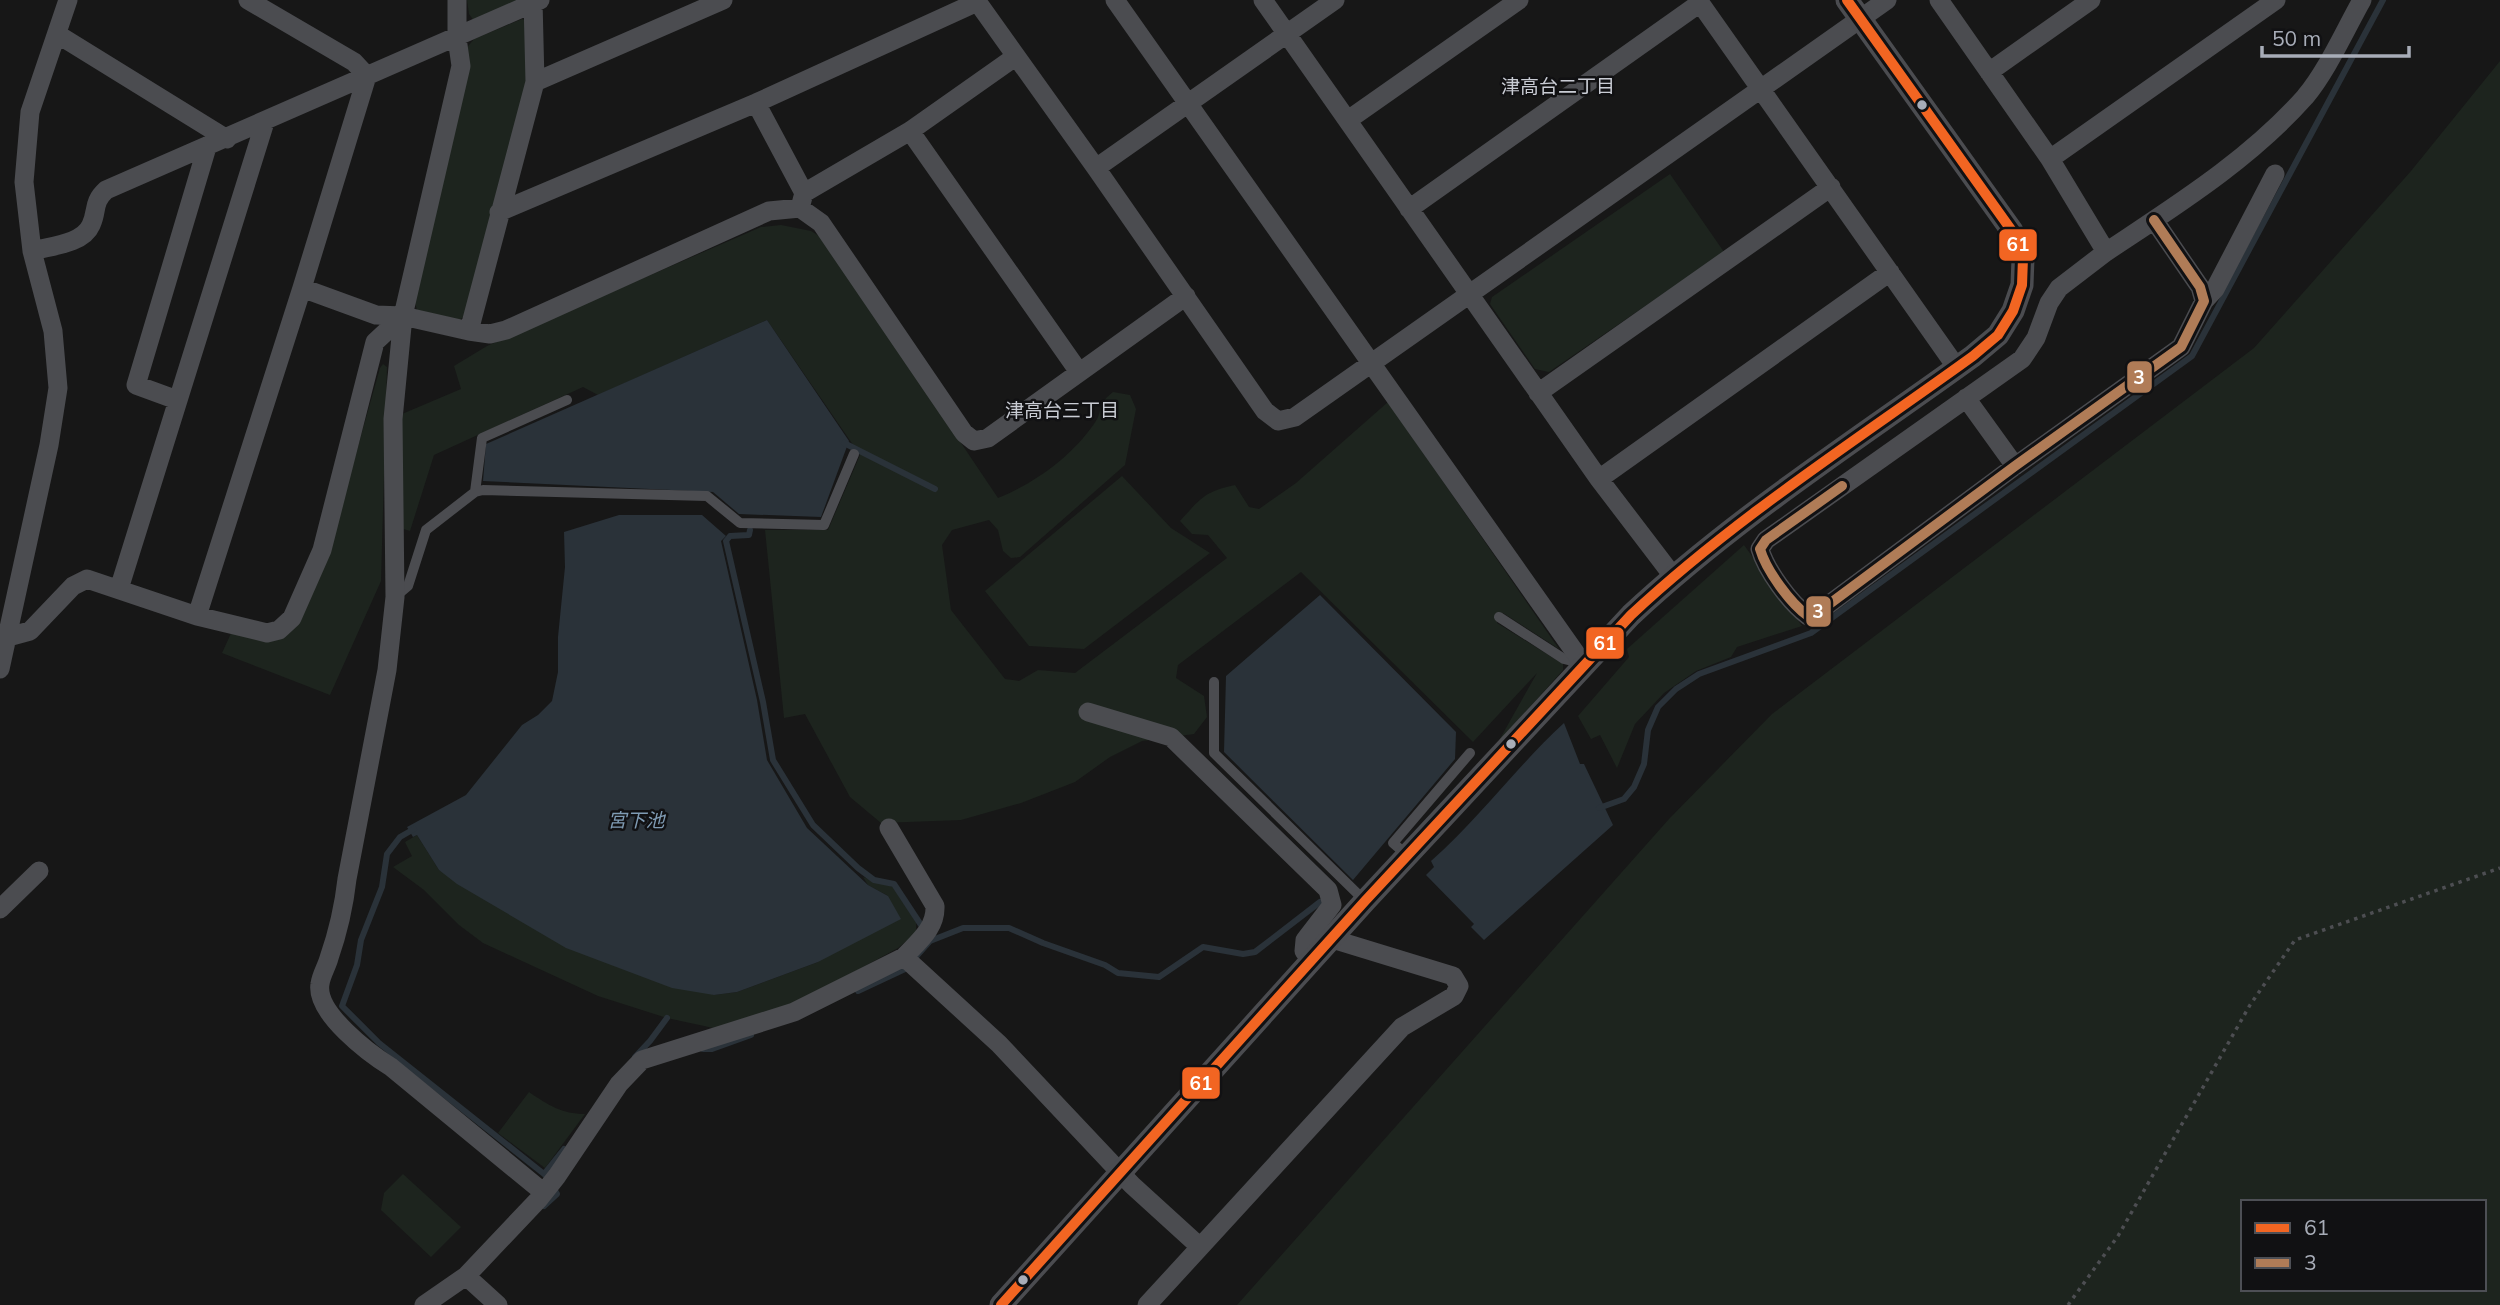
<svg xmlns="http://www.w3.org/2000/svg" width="2500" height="1305" font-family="Mulish,'Noto Sans JP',sans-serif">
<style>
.green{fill:#1d241e;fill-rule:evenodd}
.water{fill:#2a3239}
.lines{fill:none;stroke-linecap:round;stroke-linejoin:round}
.stream{stroke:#2a3239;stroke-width:6}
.path{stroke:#4d4e52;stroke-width:3.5;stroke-dasharray:3.5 5;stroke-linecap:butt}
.service{stroke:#4b4c50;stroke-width:10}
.minor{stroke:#4b4c50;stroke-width:19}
.tertiary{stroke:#4b4c50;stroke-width:23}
.bus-1-casing{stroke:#111113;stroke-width:16}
.bus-2-casing{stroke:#111113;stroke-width:16}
.bus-1{stroke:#f26522;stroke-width:10}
.bus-2{stroke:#b07c57;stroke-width:10}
.bus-dot{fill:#a8adb8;stroke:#111113;stroke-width:2.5}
.labels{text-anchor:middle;stroke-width:5;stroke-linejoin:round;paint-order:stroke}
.neighbourhood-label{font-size:19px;fill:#c9ccd4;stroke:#111113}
.water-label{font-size:19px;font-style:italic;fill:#7f9bb3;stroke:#111113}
.line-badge{stroke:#111113;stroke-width:2.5}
.badge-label{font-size:19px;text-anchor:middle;font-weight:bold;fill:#fff}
</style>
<rect width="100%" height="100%" fill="#171717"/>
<path class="green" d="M467 0H519L474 21 469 14Z
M522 19 531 23 529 82 468 314 459 320 417 310 415 303 465 50 474 39Z
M2500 61V1305H1237L1669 819 1772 714 2254 348 2411 171ZM2243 1202H2484V1289H2243Z
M1670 174 1724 252 1549 372 1535 369 1490 304 1492 297Z
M781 225 811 231 824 239 998 498C1035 483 1071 457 1094 424 1105 409 1094 407 1113 392L1130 395 1136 409 1125 465 1020 557 1011 558 1003 551 998 530 989 520 952 530 942 545 951 610 1005 679 1019 681 1038 670 1075 673 1227 558 1208 535 1192 534 1180 521C1200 499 1205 491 1235 485L1249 507 1259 509 1296 483 1388 402 1559 649 1503 613 1497 623 1563 664V670L1497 744 1537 673 1473 742 1301 572 1178 665 1176 678 1204 696 1207 717 1194 734 1142 741 1110 757 1075 782 1021 803 961 820 881 823 850 797 805 714 784 718 765 530H828L860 455 767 320 598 395 583 387 434 455 410 531 397 527 402 414 461 389 454 366 487 346 761 227Z
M383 364 387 367 381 581 330 695 222 653 233 629 272 640 328 553 380 368Z
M1122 476 1171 528 1210 553 1084 649 1029 646 985 591Z
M1744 545 1802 626 1737 647 1731 657 1696 671 1664 693 1635 724 1617 768 1600 735 1591 739 1578 716 1629 657 1627 649Z
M417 835 439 870 714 995 737 992 818 962 888 896 868 885 863 877 893 887 916 922V933L898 948 792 1006 718 1029 667 1018 598 996 483 943 459 925 424 890 393 867 412 856 405 842Z
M529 1092C548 1105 562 1114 585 1114L545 1168 498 1133Z
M403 1174 461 1227 431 1257 381 1210 384 1193Z"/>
<path class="water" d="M767 320 849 441 821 517 739 514 713 492 483 481 486 444Z
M619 515H702L726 536 721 541 757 700 767 760 807 828 868 885 888 896 901 919 818 962 737 992 714 995 672 988 566 948 457 884 439 870 417 835 413 837 407 827 466 795 522 725 538 715 552 701 558 672V637L565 567 564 532Z
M1320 595 1456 732 1455 759 1353 880 1224 752 1226 676Z
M1564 723 1580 764H1584L1613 825 1484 940 1471 927 1474 924 1426 875 1434 867 1431 861C1479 819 1516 767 1564 723Z"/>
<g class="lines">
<path class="stream" d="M844 443 935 489
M750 530 749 535 730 536 726 541 763 702 773 760 813 825 858 868 874 880 894 884 923 928
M1599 808 1624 799 1634 787 1644 764 1648 730 1658 707 1676 689 1699 674 1811 633 2192 356 2383 0
M414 829 400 837 387 854 382 887 361 940 357 965 342 1006 379 1043 544 1174
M858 991 905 969 930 941 963 928H1009L1043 943 1105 965 1118 973 1159 977 1203 947 1243 954 1255 952 1320 902
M703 1049H712L751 1035
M635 1057 650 1041 667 1018
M546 1176 544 1174 564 1149
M544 1206 557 1194 552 1185"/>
<path class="path" d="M2068 1305 2118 1236 2250 1005 2295 940 2500 868"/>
<path class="service" d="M475 492 482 438 567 400
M395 597 408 586 426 530 475 492 483 490 707 496 740 523 824 525 854 454
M1499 617 1564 659 1580 663
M1214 682V753L1365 901
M1408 856 1393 843 1470 753"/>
<path class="minor" d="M457 0V38L461 66 403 316 393 419 395 597 387 670 347 879C344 906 338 932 329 958 327 966 321 975 320 984 315 1013 370 1054 391 1067L543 1192
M976 0 1096 168 1265 411 1278 421 1295 417 1887 0
M1115 0 1584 665
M1263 0 1599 479 1673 576
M1698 0 1957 368
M1939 0 2050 159 2106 252C2175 206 2249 160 2305 97 2327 71 2345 30 2362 0
M57 34 227 139
M1989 72 2091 0
M535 82 723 0
M756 103 804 193
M1348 120 1519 0
M910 131 1079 372
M2050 159 2276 0
M1096 168 1335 0
M800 208 804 193 910 131 1015 57
M1409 209 1700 3
M499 212 756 103 977 2
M32 251C50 246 83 244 91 225 98 210 92 203 106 190L540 0
M2106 252 2059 288 2049 303 2036 338 2022 359 1766 540 1760 549C1766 570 1790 603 1808 616L1820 611 2015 466 2181 347 2204 301 2200 287 2154 220
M302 288 376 315 403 316 469 331 490 334 506 330 769 211 800 208 821 223 964 433 974 441 988 438 1186 296
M2204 301 2215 289 2275 174
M469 331 535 82 533 0
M1538 393 1831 187
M1966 398 2015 466
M177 400 136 385 207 147
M1599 479 1890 272
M119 589 265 122
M197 616 302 288 367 76 354 62 248 0
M8 637 30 631 73 586 87 579 197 616 267 633 279 630 292 618 322 550 375 342 403 316
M0 669 49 445 58 388 53 331 32 251 24 182 30 112 68 0
M1088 712 1171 737 1328 890 1332 905 1305 940 1304 951 1312 961
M889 828 935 906C936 928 919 941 904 957
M0 909 39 871
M466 1276 498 1305
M424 1305 466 1276 538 1200 557 1176 619 1084 642 1060 794 1012 904 957 999 1044 1132 1185 1199 1246
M1147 1305 1402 1027 1454 996 1459 986 1453 976 1332 939"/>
<path class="tertiary" d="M1001 1305 1365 901 1631 615C1736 517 1857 440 1973 356L1998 335 2013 311 2022 285 2023 258 2012 231 1847 0"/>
<defs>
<path id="bus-1" d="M1001 1305 1365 901 1631 615C1736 517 1857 440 1973 356L1998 335 2013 311 2022 285 2023 258 2012 231 1847 0"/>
<path id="bus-2" d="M1842 486 1766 540 1760 549C1766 570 1790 603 1808 616L1820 611 2015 466 2181 347 2204 301 2200 287 2154 220"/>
</defs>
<use href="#bus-1" class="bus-1-casing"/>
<use href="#bus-2" class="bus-2-casing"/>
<use href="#bus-1" class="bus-1"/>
<use href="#bus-2" class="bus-2"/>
</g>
<g class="bus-dot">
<circle cx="1922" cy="105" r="6"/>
<circle cx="1511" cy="744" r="6"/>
<circle cx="1023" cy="1280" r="6"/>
</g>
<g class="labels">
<g class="neighbourhood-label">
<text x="1558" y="93">津高台二丁目</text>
<text x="1062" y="417">津高台三丁目</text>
</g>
<g class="water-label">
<text x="636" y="827">宮下池</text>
</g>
</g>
<g class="line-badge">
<rect x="1998" y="228" width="40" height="34" rx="7" fill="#f26522"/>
<rect x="2126" y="360" width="27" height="34" rx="7" fill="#b07c57"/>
<rect x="1805" y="595" width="27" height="33" rx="7" fill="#b07c57"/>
<rect x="1585" y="626" width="40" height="34" rx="7" fill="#f26522"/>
<rect x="1181" y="1066" width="40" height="34" rx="7" fill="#f26522"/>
</g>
<g class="badge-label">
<text x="2018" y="251">61</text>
<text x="2139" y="384">3</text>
<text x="1818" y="618">3</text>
<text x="1605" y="650">61</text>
<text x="1201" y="1090">61</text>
</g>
<rect x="2241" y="1200" width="245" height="91" fill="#111113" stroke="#4d4f55" stroke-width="2"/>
<rect x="2255" y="1223" width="35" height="10" fill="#f26522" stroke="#4d4f55" stroke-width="2"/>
<text x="2304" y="1235" font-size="21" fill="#a8adb8">61</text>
<rect x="2255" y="1258" width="35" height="10" fill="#b07c57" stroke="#4d4f55" stroke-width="2"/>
<text x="2304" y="1270" font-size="21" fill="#a8adb8">3</text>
<path d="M2262 46v10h147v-10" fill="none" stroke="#a8adb8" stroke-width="3.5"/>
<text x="2272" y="46" font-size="21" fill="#a8adb8" stroke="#111113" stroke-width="5" paint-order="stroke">50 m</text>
</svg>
